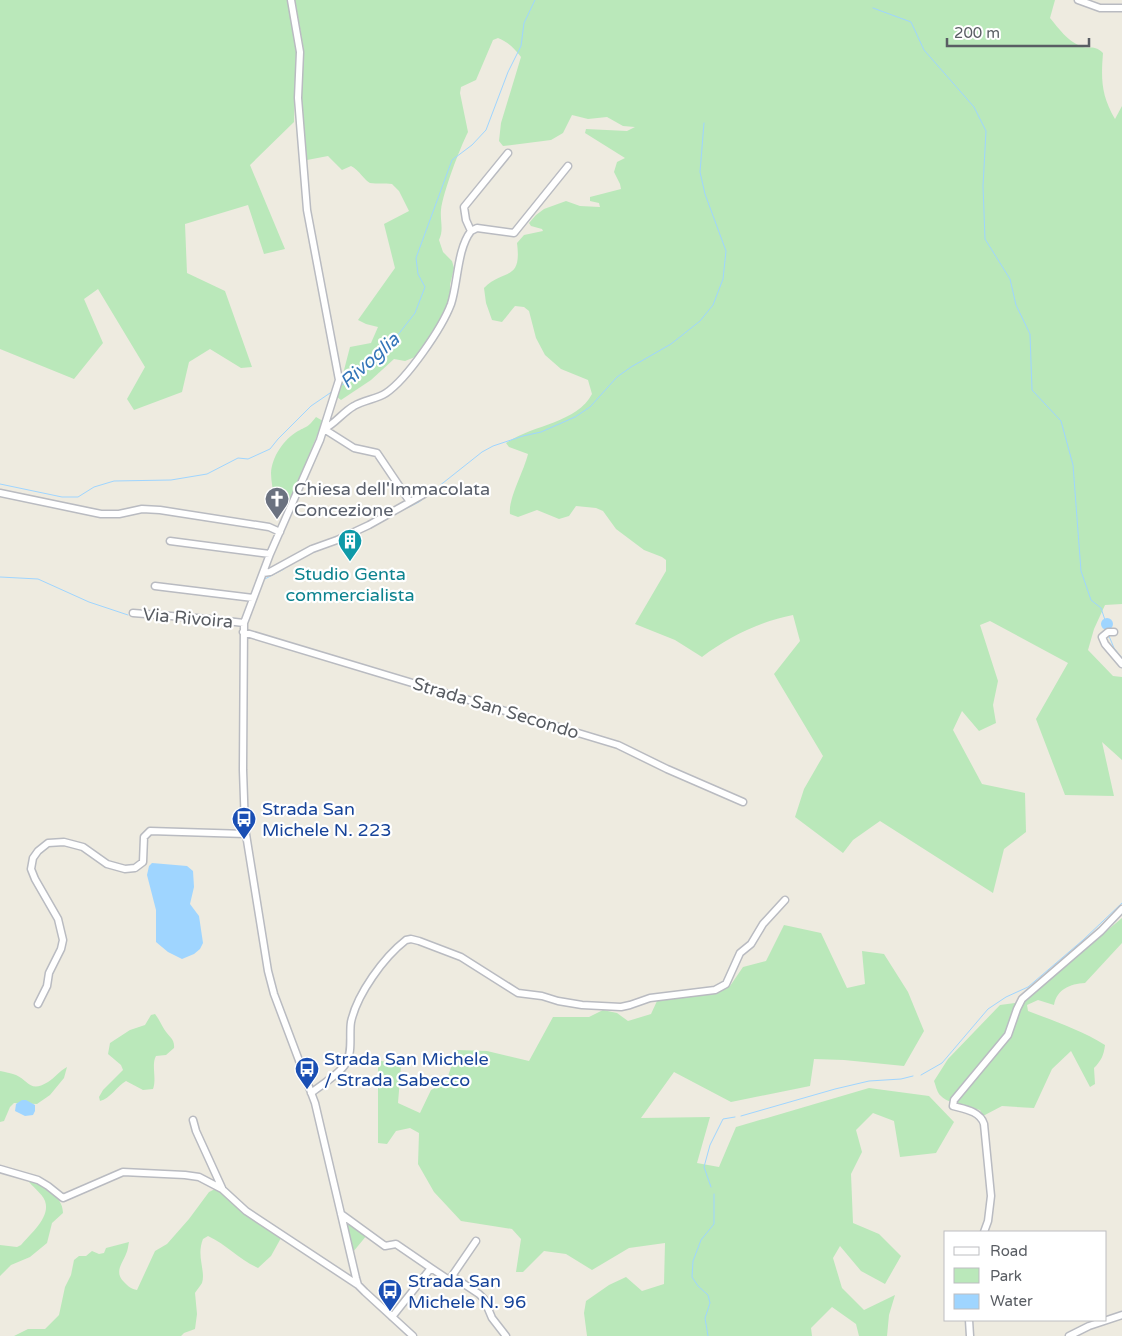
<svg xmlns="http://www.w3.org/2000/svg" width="1122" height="1336" font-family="'Varela Round',sans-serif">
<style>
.green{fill:#bae8ba}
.water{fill:#9fd5ff}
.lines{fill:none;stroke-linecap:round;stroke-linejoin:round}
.stream{stroke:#9fd5ff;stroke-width:1}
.minor-casing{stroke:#b9bbc1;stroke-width:9}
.minor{stroke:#fff;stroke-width:6}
.labels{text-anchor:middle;stroke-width:4.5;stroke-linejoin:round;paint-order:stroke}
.worship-label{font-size:18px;fill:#5b616d;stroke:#fff;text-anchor:start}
.culture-label{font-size:18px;fill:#0d838f;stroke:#fff}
.street-label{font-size:18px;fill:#595d63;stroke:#fff}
.transit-label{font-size:18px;fill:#164399;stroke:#fff;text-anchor:start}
.water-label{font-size:19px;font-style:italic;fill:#3475b9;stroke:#fff}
</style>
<rect width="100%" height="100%" fill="#eeebe0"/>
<path class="green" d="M0 0H288L296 52 294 122 250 165 285 249 264 254 248 205 185 224 187 273 225 291 252 367 241 368 210 349 189 362 182 392 134 410 127 399 145 367 98 289 84 299 103 343 74 379 0 349Z
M295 0H1055L1050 18C1059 29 1067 40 1080 46 1090 50 1093 44 1103 53 1101 79 1101 95 1115 119L1122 106V604L1105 605 1094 629 1088 650 1113 676 1122 677V760L1102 742 1114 796 1065 795 1036 719 1068 663 990 621 980 625 998 681 993 705 996 723 979 731 962 711 953 730 982 784 1025 793 1026 832 1004 849 993 893 880 821 853 840 843 853 795 817 804 789 823 756 774 674 800 641 793 615C761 621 728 637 702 657L675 640 635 624 666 571V560L662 557 644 550 616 529 603 511 596 508 576 506 569 516 559 519 537 510 518 517 510 514C508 499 524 471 528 454L509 447 506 443C532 425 577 423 592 394L588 380 561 369 545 355 536 338 529 311 524 307 515 306 502 322 492 320 486 303 484 288C504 268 522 282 517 243L524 235 543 231 542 229 531 226 529 223 536 215 544 209 566 201 580 206 600 207 599 203 590 201V197L621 189 620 184 614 172 617 162 625 158 585 133 586 129 627 131 635 127 623 126 607 117 588 119 572 115 563 133 551 140 503 146 499 141 501 123 521 57C514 48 508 42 498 38L493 40 476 80 461 87 460 93 468 132C460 148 443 192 441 210 440 221 444 230 439 240L443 252 452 261 454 268 450 285V300L430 340 415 357 405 361 394 359 371 380 341 400 337 397 350 347 371 343 378 327 366 324 358 320 395 268 384 224 409 211 399 191 392 184C385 183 377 184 370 183 365 181 359 170 351 166L342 170 328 156 307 160 303 127 301 97 304 51Z
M316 417 323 421 288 506 273 501C274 491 271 483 271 473 272 457 283 440 298 431 308 426 308 427 316 417Z
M1122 918V943L1085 983C1070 984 1057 989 1054 1005L1038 1000 1027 1005 1028 1011C1054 1021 1081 1030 1105 1045 1104 1055 1101 1061 1094 1068L1095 1084 1090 1087 1071 1051 1052 1069 1034 1108 1002 1106 983 1116 980 1110C970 1107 947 1103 941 1096 937 1093 936 1086 934 1081L948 1059 1000 1005 1015 1003 1025 999Z
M784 925 821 933 847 988 865 984 862 951 884 954 908 992 924 1031 904 1066 844 1060 814 1059 810 1086 731 1102 674 1072 641 1118 710 1117 697 1163 719 1167 736 1127 869 1088 929 1096 954 1122 936 1153 900 1157 894 1121 873 1113 856 1130 862 1152 851 1174 853 1223 879 1234 901 1256 885 1284 861 1271 840 1246 833 1258 842 1288 864 1310 895 1295 889 1315 887 1336H859L856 1324 832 1307 811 1328 812 1336H587L584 1313 586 1301 609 1285 626 1277 642 1291 664 1284 665 1243 629 1248 592 1270 566 1254 544 1251 523 1272H516L521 1239 512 1229 461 1221 434 1192 418 1164 419 1133 410 1128 396 1131 387 1144 378 1143V1060L401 1066 398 1103 420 1113 431 1090 446 1082 457 1050 487 1051 529 1061 553 1017H589L603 1010 617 1013 628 1021 651 1014 657 1001 717 993 730 986 743 967 766 961Z
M155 1014C159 1019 161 1024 164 1029 169 1037 175 1039 174 1048L166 1055 156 1056C151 1065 157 1078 153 1089L143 1090 126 1081C117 1086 110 1099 100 1101L99 1097 103 1090 123 1070 121 1065 108 1054 110 1043 130 1030 145 1025 151 1015Z
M67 1067 64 1078 50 1095 37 1104 14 1103 10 1107 4 1121 0 1122V1071C5 1072 11 1073 16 1075 29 1081 30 1093 48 1082 55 1078 59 1071 67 1067Z
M27 1179C42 1185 63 1195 63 1213L52 1223 47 1243 30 1257 11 1265 0 1276V1245L17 1247 21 1245C30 1234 51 1217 45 1201 42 1193 32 1187 27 1179Z
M215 1189 221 1191 245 1215 281 1238 271 1256 258 1268C240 1260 227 1245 208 1236L203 1239C196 1256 206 1271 202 1283 200 1286 197 1290 195 1293L197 1314 195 1329 184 1333 181 1336H14L28 1329H45L59 1315 65 1287 71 1275 74 1260 79 1256H86L92 1251 99 1254 104 1253 106 1248 129 1242C128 1246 128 1250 126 1254 122 1264 114 1272 124 1282 129 1287 131 1289 137 1290L155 1251 167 1244 189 1219 209 1192Z
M345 1220 367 1235 353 1252Z"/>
<path class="water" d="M1101 624a6 6 0 1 1 12 0a6 6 0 1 1-12 0Z
M152 863 187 866 193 871 194 887 190 904 199 916 203 943 200 949 194 954 182 959 168 952 156 942V910L147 875 149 866Z
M22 1100H26L35 1105V1111L33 1115 25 1116 15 1111 16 1104Z"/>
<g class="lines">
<path class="stream" d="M873 8 911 22 924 50 974 107 986 131 983 186 985 239 1010 279 1016 305 1030 334 1032 390 1061 421 1073 465 1081 571 1091 600 1101 608 1105 620
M340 386 358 376 390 345 415 313 425 287 418 274 416 258 452 160 472 145 486 130 508 72 521 46 524 23 535 0
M0 484 62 497H78L94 487 114 481 171 480 207 474 238 458 248 459 270 449 278 439 311 406 333 391
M389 517 419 502 482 452 493 446 523 436 541 432 575 417 590 407 617 377 631 367 671 344 700 321 713 305 723 279 726 251 705 194 700 172 704 123
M312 553 345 540
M0 577 38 579 89 602 128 615
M263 580 284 569
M1109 636 1114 648 1122 658
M921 1075 942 1063 988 1009 1006 997 1028 987 1083 940 1122 903
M976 1110 980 1113
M741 1116 835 1089 869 1081 901 1079 913 1076
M711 1187 704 1167 710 1145 723 1119 735 1117
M708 1336 705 1318 710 1303 708 1295 698 1286 692 1277 693 1261 701 1240 714 1224V1194"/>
<defs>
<path id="minor" d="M291 0 300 52 298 98 307 210 339 380 320 440 270 554 244 623 243 770 245 828 268 971 274 994 315 1103 356 1278 358 1285 365 1292 413 1336
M1078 0 1100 8H1122
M471 231 466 220 464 207 508 153
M0 493 101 514H119L142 509 160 510 269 527 280 532
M410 502 424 494
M170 541 270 554
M263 573 270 572 312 549 337 540 369 525 410 502 377 453 354 448 324 429C335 424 343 412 354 406 364 400 377 399 386 393 407 379 442 328 451 304 458 283 457 249 471 231L477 228 514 233 568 166
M155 586 253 598
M133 613 209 619 244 623
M243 632 618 745 667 769 743 802
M1114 632H1108L1102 637 1105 644 1122 664
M38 1004 47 986 49 973 61 949 63 940 58 919 35 879 31 869 33 858 38 851 48 843 64 842 83 847 107 864 125 869 135 868 143 862 144 837 150 831 246 834
M311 1093C321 1085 340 1074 346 1063 353 1052 349 1034 351 1022 357 994 384 957 406 940L411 939 419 941 461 957 518 993 542 996 558 1001 582 1005 621 1007 630 1005 650 998 715 990 726 984 740 953 751 944 763 924 785 900
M193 1120 196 1131 222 1188
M0 1169 38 1180 48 1186 63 1198 123 1172 185 1175 199 1177 222 1189 246 1211 358 1285
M341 1214 385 1246 396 1244 431 1268 392 1317
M984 1232 988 1221 991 1196 984 1124C980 1111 964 1109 953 1106L954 1100 1008 1035 1017 1009 1022 999 1101 931 1122 909
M476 1241 452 1276 479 1294 484 1299 492 1318 506 1336
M431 1268 449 1280
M969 1320 970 1336
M1069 1336 1089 1326 1122 1315"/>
</defs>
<use href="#minor" class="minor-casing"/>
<use href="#minor" class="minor"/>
</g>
<defs>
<symbol id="church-pin" viewBox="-11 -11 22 30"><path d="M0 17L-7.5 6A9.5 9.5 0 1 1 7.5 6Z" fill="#6b7280" stroke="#fff"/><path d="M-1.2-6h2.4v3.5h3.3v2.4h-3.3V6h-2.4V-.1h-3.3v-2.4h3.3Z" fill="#fff"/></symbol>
<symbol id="building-pin" viewBox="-11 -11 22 30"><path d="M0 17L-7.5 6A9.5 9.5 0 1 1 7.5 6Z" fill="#0f9aa8" stroke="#fff"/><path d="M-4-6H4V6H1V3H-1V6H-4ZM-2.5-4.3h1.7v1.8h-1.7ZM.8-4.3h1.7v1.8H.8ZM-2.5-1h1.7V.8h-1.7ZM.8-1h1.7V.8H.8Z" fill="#fff"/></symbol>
<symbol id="bus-pin" viewBox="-11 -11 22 30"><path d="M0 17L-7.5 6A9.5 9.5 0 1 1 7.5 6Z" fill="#1a4fb4" stroke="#fff"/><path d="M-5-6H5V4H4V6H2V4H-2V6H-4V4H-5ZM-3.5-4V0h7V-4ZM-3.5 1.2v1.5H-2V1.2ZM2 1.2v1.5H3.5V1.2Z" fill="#fff"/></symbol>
</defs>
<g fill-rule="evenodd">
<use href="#church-pin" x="263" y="485" width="28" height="38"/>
<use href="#building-pin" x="336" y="527" width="28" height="38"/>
<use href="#bus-pin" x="230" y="805" width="28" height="38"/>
<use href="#bus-pin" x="293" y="1055" width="28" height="38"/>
<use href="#bus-pin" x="376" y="1277" width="28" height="38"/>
</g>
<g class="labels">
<g class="worship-label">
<text x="294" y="495">Chiesa dell′Immacolata<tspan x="294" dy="21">Concezione</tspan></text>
</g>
<g class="culture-label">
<text x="350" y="580">Studio Genta<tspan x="350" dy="21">commercialista</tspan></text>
</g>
<g class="street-label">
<text transform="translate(188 618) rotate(5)" y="6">Via Rivoira</text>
<text transform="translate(496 708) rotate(17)" y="6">Strada San Secondo</text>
</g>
<g class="transit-label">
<text x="262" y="815">Strada San<tspan x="262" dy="21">Michele N. 223</tspan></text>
<text x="324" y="1065">Strada San Michele<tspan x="324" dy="21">/ Strada Sabecco</tspan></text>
<text x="408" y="1287">Strada San<tspan x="408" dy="21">Michele N. 96</tspan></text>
</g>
<g class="water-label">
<text transform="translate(369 360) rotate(-42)" y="7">Rivoglia</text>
</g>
</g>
<rect x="944" y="1231" width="162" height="90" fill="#ffffff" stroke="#bdbec1"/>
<rect x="954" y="1247" width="25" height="8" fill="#ffffff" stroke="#bdbec1"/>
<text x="990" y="1256" font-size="15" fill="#595d63">Road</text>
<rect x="954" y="1268" width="25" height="15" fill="#bae8ba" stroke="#bdbec1"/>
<text x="990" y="1281" font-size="15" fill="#595d63">Park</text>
<rect x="954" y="1294" width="25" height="15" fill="#9fd5ff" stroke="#bdbec1"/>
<text x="990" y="1306" font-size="15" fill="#595d63">Water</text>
<path d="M947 38v8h142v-8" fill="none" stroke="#595d63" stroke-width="2.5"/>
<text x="954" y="38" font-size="15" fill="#595d63" stroke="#ffffff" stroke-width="4" paint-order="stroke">200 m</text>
</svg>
